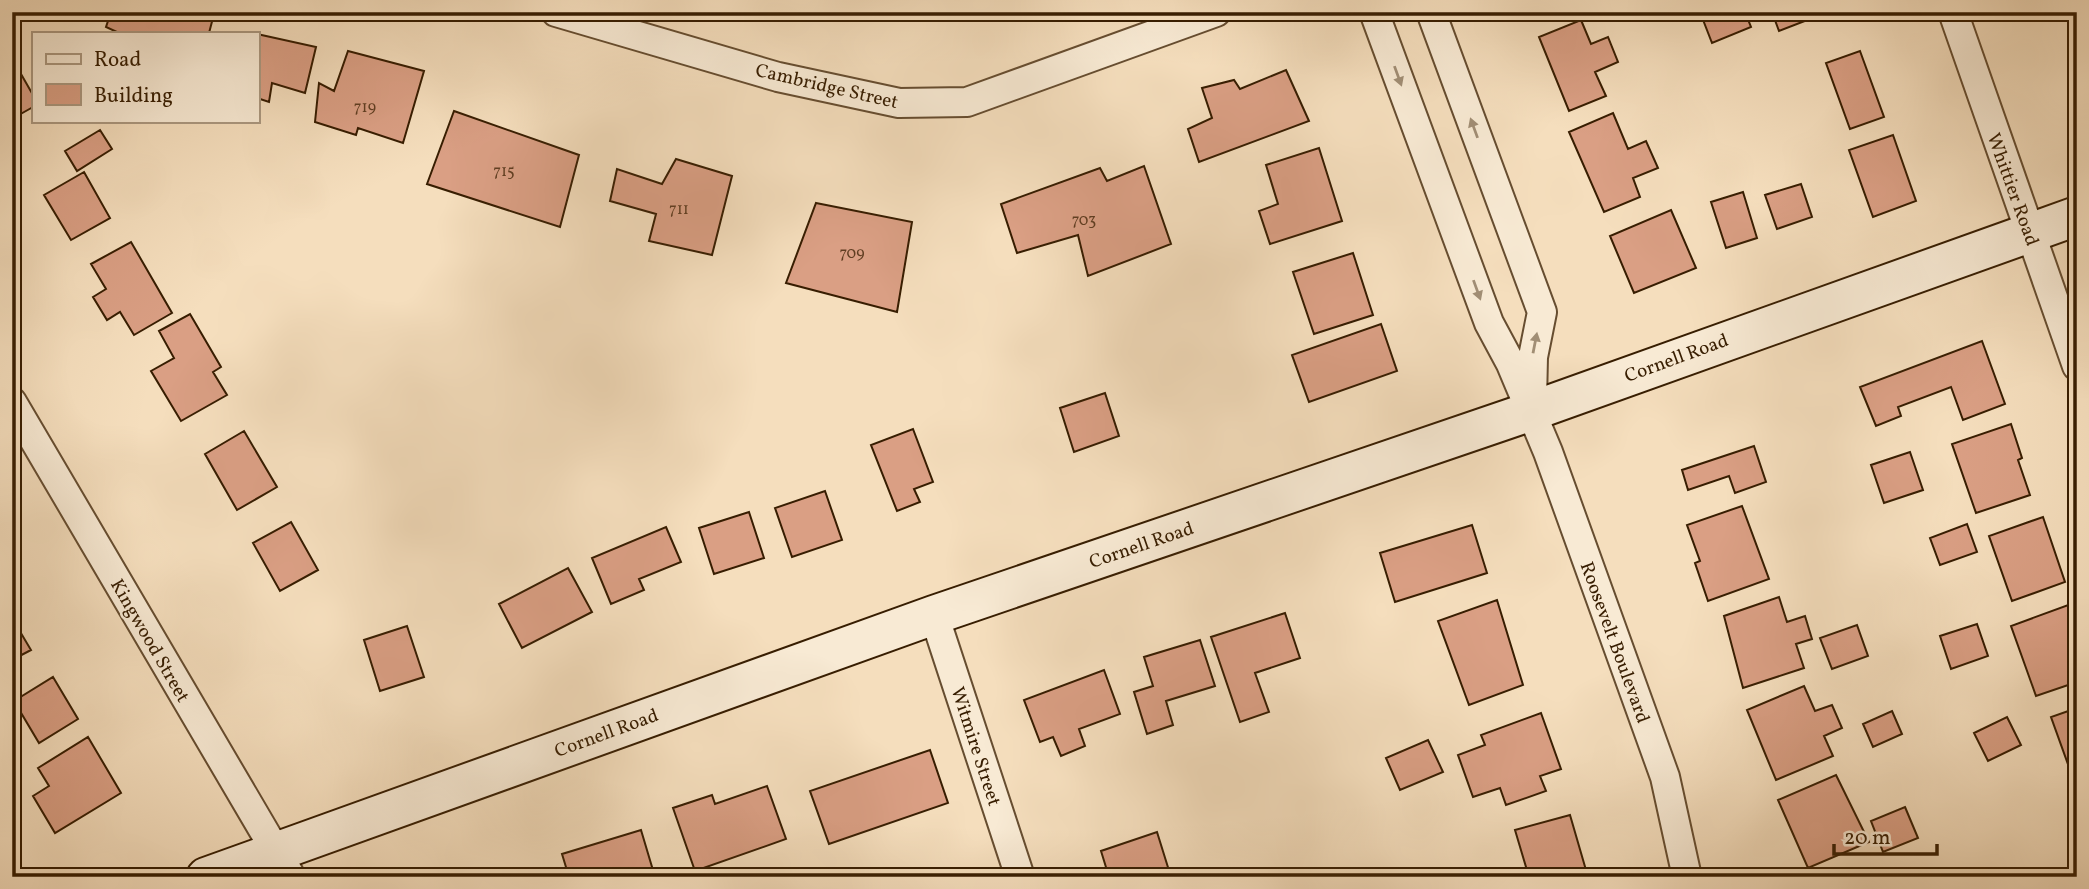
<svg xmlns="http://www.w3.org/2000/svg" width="2089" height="889" font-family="Vollkorn,serif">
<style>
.building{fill:#da9f84;stroke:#371d01;stroke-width:2}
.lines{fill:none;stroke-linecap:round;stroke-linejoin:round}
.street-casing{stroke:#664d30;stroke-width:32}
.secondary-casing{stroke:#371d01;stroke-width:42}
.street{stroke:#f8ead4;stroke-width:28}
.secondary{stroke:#f8ead4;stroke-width:38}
.oneway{fill:#a18e75}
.labels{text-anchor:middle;stroke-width:5;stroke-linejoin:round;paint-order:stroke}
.number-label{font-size:16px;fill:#603e22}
.street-label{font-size:19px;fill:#371d01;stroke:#f8ead4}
</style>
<rect width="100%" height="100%" fill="#f5debd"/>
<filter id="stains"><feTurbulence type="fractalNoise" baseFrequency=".00286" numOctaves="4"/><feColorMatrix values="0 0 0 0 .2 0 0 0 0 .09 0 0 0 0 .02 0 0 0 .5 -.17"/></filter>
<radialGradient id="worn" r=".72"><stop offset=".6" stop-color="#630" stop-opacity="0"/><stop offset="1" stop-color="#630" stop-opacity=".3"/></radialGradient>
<path class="building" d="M111 12H206L214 14 209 33H119L106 27Z
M1700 12H1745L1751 27 1712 43Z
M1772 12H1828L1779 31Z
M1581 20 1591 44 1608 37 1618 62 1595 72 1606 96 1569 111 1539 37Z
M257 34 316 47 305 93 272 83 269 102 257 98Z
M348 51 424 71 403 143 358 128 356 135 315 122 319 83 334 91Z
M1860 51 1884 117 1850 129 1826 63Z
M17 67 33 95V107L17 116 12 108V70Z
M1286 70 1309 121 1199 162 1188 129 1212 118 1202 88 1234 80 1240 89Z
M454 111 579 155 560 227 427 184Z
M1613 113 1628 149 1646 141 1658 168 1633 178 1640 197 1604 212 1569 132Z
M100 130 112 149 77 171 65 151Z
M1893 135 1916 201 1873 217 1849 150Z
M1319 148 1342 221 1270 244 1259 211 1278 204 1266 165Z
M676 159 732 176 712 255 649 241 656 214 610 201 617 169 662 184Z
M1144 166 1171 244 1088 276 1078 235 1017 253 1001 204 1100 168 1107 181Z
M84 172 110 218 71 240 44 195Z
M1801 184 1812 217 1777 229 1765 195Z
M1743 192 1757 238 1726 248 1711 202Z
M816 203 912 222 897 312 786 283Z
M1671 210 1696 268 1634 293 1610 236Z
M131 242 172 313 134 335 120 312 107 320 93 297 106 289 91 264Z
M1353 253 1373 315 1314 334 1293 272Z
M190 314 221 367 213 372 227 395 181 421 151 371 174 358 159 331Z
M1381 324 1397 371 1309 402 1292 355Z
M1982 341 2005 404 1963 420 1951 387 1898 407 1901 416 1876 426 1860 387Z
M1105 393 1119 436 1074 452 1060 408Z
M2011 424 2022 458 2018 460 2030 495 1976 513 1952 444Z
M913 429 933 482 914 489 920 502 897 511 871 445Z
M244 431 277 487 237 510 205 454Z
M1754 446 1766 482 1735 493 1729 476 1688 490 1682 470Z
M1910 452 1923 490 1884 503 1871 465Z
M825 491 842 540 792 557 775 508Z
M1742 506 1769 579 1708 601 1695 563 1700 561 1687 525Z
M749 512 764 558 714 574 699 528Z
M2043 517 2065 582 2012 601 1989 536Z
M291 522 318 570 280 591 253 543Z
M1967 524 1977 552 1940 565 1930 538Z
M1472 525 1487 573 1395 602 1380 553Z
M666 527 681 562 639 579 644 590 611 604 592 558Z
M568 568 592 612 522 648 499 604Z
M1779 597 1787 622 1805 616 1812 639 1796 644 1804 668 1743 688 1724 616Z
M1497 600 1523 685 1469 705 1438 621Z
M2071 604 2077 620V682L2036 696 2011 626Z
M1285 613 1300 658 1255 673 1269 712 1240 722 1211 637Z
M12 618 31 650 12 660Z
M1977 624 1988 656 1951 669 1940 636Z
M1857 625 1868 656 1832 669 1820 638Z
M407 626 424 677 380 691 364 640Z
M1200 640 1215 686 1166 701 1173 725 1147 734 1134 692 1153 686 1144 657Z
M1104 670 1120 714 1079 729 1085 746 1061 756 1053 737 1040 742 1024 700Z
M53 677 78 719 39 743 14 701Z
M1804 686 1815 711 1832 705 1842 728 1824 736 1833 756 1776 780 1747 710Z
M2077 708V780L2074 781 2051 717Z
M1892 711 1902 734 1873 747 1863 724Z
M1541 713 1561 769 1540 776 1546 791 1506 805 1500 788 1473 797 1458 755 1485 745 1481 735Z
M2007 717 2021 745 1988 761 1974 733Z
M88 737 121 793 55 833 33 796 49 786 38 768Z
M1428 740 1443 772 1400 790 1386 758Z
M930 750 948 803 829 844 810 791Z
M1836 775 1869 842 1808 868 1778 800Z
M767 786 786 839 695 871 673 808 712 795 715 804Z
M1905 807 1918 838 1883 852 1871 821Z
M1570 815 1588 877H1529L1515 830Z
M641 830 655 877H569L562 854Z
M1157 832 1171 877H1109L1101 851Z
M1859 869 1862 877H1837Z"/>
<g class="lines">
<defs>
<path id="street" d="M556 12 778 77 899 103 967 102 1216 12
M1374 12 1489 323 1511 364 1548 452 1665 777 1687 877
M1431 12 1542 312 1533 357 1532 401
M1953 12 2077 366
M12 402 291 877
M934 615 1020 877"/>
<path id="secondary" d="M206 877 934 615 1532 411 2077 216"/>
</defs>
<use href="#street" class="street-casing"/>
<use href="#secondary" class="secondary-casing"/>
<use href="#street" class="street"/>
<use href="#secondary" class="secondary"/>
</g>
<defs><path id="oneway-solid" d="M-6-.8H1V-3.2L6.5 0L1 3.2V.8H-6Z" transform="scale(1.75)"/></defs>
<g class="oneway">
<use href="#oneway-solid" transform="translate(1398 76) rotate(70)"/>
<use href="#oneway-solid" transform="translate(1474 128) rotate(-110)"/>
<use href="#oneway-solid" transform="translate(1477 290) rotate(70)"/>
<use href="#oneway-solid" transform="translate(1535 343) rotate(-79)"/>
</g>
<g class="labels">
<g class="number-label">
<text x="365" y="112">719</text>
<text x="504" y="176">715</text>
<text x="679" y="214">711</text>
<text x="1084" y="225">703</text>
<text x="852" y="258">709</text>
</g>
<g class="street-label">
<text transform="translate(827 85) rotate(13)" y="7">Cambridge Street</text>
<text transform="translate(2014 189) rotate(70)" y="7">Whittier Road</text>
<text transform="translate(1676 357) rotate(-20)" y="7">Cornell Road</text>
<text transform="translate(1141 544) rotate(-19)" y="7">Cornell Road</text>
<text transform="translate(151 640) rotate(60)" y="7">Kingwood Street</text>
<text transform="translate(1616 642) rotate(70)" y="7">Roosevelt Boulevard</text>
<text transform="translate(606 732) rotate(-20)" y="7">Cornell Road</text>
<text transform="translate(977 746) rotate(72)" y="7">Witmire Street</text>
</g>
</g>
<rect width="2089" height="889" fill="none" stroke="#f5debd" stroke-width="42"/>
<rect x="14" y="14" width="2061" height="861" fill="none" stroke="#371d01" stroke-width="3.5"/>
<rect x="21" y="21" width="2047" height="847" fill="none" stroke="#371d01" stroke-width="2"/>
<rect x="32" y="32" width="228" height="91" fill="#f8ead4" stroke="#ab9880" stroke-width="2"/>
<rect x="46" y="54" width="35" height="10" fill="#f8ead4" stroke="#ab9880" stroke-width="2"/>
<text x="94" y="66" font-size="21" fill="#371d01">Road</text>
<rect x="46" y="84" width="35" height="21" fill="#da9f84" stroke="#ab9880" stroke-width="2"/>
<text x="94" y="102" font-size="21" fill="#371d01">Building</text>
<path d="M1834 844v10h103v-10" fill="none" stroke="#371d01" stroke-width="3.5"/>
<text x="1844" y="844" font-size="21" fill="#371d01" stroke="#f8ead4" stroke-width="5" paint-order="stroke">20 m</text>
<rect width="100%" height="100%" filter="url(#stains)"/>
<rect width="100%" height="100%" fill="url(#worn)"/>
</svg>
